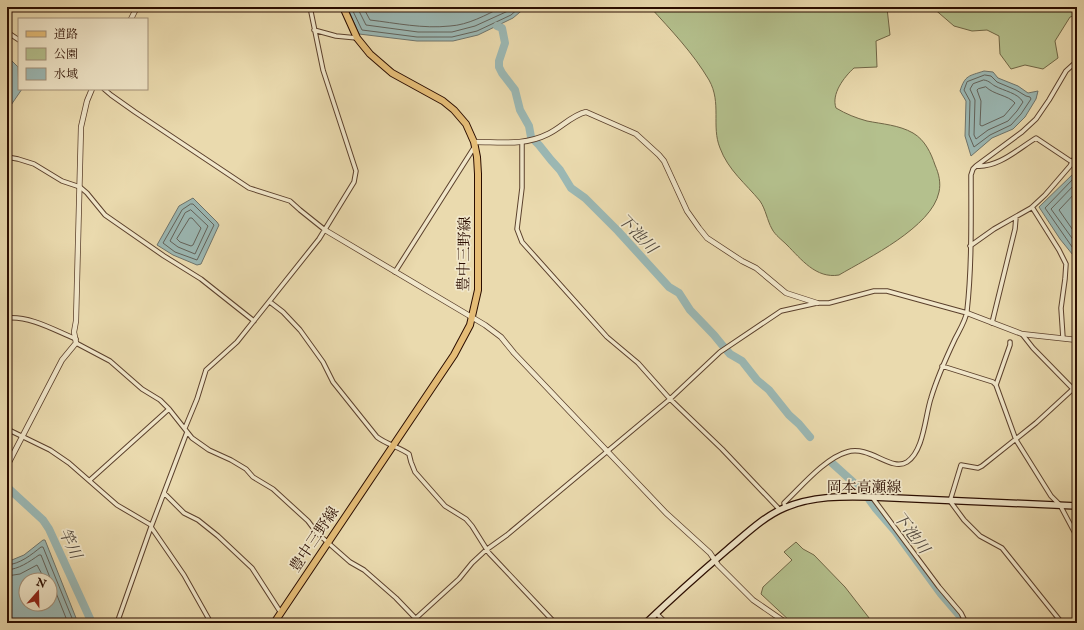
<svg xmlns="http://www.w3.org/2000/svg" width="1084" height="630" font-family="'IM FELL English','Noto Serif JP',serif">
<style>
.green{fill:#b4c08d;stroke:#706646}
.water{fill:#9bb8b4;stroke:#6e746c;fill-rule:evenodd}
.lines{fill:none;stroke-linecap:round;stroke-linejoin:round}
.shore{stroke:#63625a;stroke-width:1}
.river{stroke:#9bb8b4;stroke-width:8}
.minor-casing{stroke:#5b402c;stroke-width:5.5}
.tertiary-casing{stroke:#5b402c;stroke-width:6}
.secondary-casing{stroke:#2b0d00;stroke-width:8}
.primary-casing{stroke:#2b0d00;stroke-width:8}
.minor{stroke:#f1e7ca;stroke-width:3.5}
.tertiary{stroke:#f1e7ca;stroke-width:4.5}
.secondary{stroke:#f1e7ca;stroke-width:5.5}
.primary{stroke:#e5bd77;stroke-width:6}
.labels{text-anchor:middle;stroke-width:3.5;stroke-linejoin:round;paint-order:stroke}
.street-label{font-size:15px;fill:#2b0d00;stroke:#f1e7ca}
.water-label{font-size:16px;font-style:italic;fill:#52493f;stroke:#f1e7ca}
</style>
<rect width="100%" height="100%" fill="#eadaae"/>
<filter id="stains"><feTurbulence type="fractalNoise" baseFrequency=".005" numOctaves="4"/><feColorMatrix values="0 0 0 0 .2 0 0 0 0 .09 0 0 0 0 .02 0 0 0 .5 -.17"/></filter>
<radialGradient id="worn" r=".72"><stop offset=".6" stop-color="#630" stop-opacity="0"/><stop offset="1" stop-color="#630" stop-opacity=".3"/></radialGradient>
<path class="green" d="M650 7H886L887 8 890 35 876 41 877 67 854 68C844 77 831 94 836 108 846 114 856 118 867 121 882 124 899 125 913 133 925 140 931 153 935 165 939 174 941 183 939 192 932 227 868 258 839 275 816 279 801 259 787 245 782 240 775 235 772 229 767 220 766 210 760 201 746 184 728 170 720 148 711 126 722 103 709 80 693 53 671 30 650 7Z
M932 7H1077V15L1070 17 1055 41 1058 58 1043 69 1025 65 1011 69 1000 54 999 36 987 30 972 31 954 26Z
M796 542 803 549 814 555 845 587 873 623H792L761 594 763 587 792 560 784 552Z"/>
<path class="water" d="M347 7H526L513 18 478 35 453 41H417L359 34Z
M7 56 18 67 19 89H22L7 111Z
M984 71 993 72 998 78 1018 86 1028 93 1038 91 1036 99 1025 117 1013 129 992 138 971 156 965 136 966 101 960 91C965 75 969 76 984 71Z
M1074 173H1077V260L1060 239 1039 207Z
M193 198 217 222 219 225 201 264 197 265 173 255 157 245 179 206Z
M43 540H45L78 623H7V562L24 555ZM26 580H50V604H26Z"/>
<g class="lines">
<path class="shore" d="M351 7 362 30 417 37H452L477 31 511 15 520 7
M357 7 366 25 418 32H452L475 26 508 11 513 7
M363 7 370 20C396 23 423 29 450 26 468 25 486 15 502 7
M985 75 991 76 997 82 1016 90 1026 96 1030 97 1031 99 1021 114 1011 125 990 135 974 147 969 135 970 101 964 90 967 82Z
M984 80C990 81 991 84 995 86 1004 91 1018 93 1023 102L1017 111 1008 121 988 130 976 139 974 135 975 100 970 89 973 84Z
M986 87C994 95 1008 95 1015 103L1004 116 982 126 980 125 981 101 977 90 978 89Z
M1077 177 1074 178 1045 208 1077 254
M1077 182 1051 209 1077 245
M1077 191 1059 210 1077 236
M191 204H193L214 225 197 260 175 252 163 243 182 210Z
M191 210 208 226 195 254 178 247 170 241 185 213Z
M190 218H192L201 228 193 245 191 246 180 242 177 239Z
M7 565C20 564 31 555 41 547H43L74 623
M7 570C19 569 29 562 39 555H41L68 623
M7 576 20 574 37 565 45 580"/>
<path class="river" d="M497 26 502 28 505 43 499 61V67L502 73 515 90 520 110 529 126 531 137 539 145 551 160 560 170 571 188 585 198 618 231 669 287 679 293 690 310 714 335 723 346 730 354 742 361 757 380 769 390 789 415 799 424 810 437
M832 463 863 491 876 509 895 531 941 594 959 615 964 623
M7 487 43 520 49 529 92 623"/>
<defs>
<path id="minor" d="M314 30 336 36 357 38
M7 32 19 40
M104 89 111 95 135 112 249 188 290 201 300 210 325 230
M7 157 18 159 34 164 62 181 80 187 87 193 105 215 164 256 201 279 254 321
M976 166C998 168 1018 149 1036 138L1072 162
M1032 207 1059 250 1066 264 1065 279 1061 308 1063 338
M970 246 994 229 1031 208 1045 195 1070 166 1077 154
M395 272 475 146
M270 302 283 312 300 330 323 362 333 382 377 437C386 444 399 447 409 454L411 462 415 472 445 506 466 519 472 526 489 553 555 623
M7 318C31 316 54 330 76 339
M992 323 1015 229 1016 217
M1022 334 1033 348 1077 393
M76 343 110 361 142 389 160 400 169 409 192 438 209 450 231 460 246 469 253 477 273 489 308 521 317 533 350 562 364 570 396 598 420 623
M942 366 993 382 996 385 1016 440 1051 496 1060 505 1077 537
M996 385 1010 345V342
M7 428 9 430 50 450 69 463 117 505 151 525
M185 428 197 399 206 370 237 342 319 239 354 182 356 171 323 70 310 7
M90 480 169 409
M164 493 184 513 198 520 218 536 252 568 281 613
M872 497 939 587 961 613 966 623
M785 507 784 503C801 487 825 458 847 452 870 445 891 472 907 462 924 451 925 416 931 398 937 378 946 358 955 339 959 331 966 320 967 311 972 266 971 221 971 175L973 169 976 166 1022 132 1036 119 1049 100 1066 71 1077 61
M780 510 722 449 670 399 720 352 781 311 817 303H829L874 291H887L967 313
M151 527 184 575 211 623
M656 613 666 623
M415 619 459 579 472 563 486 550 507 535 670 399 638 363 607 337 522 242 517 229 522 188V143
M117 623 151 527 187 432
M1062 623 1002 548 980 536 964 520 950 501 961 465 978 468 982 466 1036 423 1073 389
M1074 623 1077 620"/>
<path id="tertiary" d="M131 19 137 7
M474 142C501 142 524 146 548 134 561 128 572 115 586 112L636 134 659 155 664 161 687 211 699 228 707 238 742 261 756 268 786 293 817 303
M325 230 485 325 501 337 514 353 666 513 710 553 718 565 753 600 785 622
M967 313 1022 334 1077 340
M7 466 62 360 76 343 74 332 76 321 81 127 87 101 92 89"/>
<path id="secondary" d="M646 623C672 598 700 573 728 549 745 535 763 517 784 508 812 496 843 496 872 497L1077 506"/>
<path id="primary" d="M274 623 454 355 470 325 478 290V174L477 157 474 142 466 124 454 110 443 101 392 73 370 54 357 38 343 7"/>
</defs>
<use href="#minor" class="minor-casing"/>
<use href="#tertiary" class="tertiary-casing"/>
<use href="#secondary" class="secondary-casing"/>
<use href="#primary" class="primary-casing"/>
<use href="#minor" class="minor"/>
<use href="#tertiary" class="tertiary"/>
<use href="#secondary" class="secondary"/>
<use href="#primary" class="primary"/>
</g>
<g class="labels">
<g class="street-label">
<text transform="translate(464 254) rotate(-89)" y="5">豊中三野線</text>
<text x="864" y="492">岡本高瀬線</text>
<text transform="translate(314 539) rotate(-56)" y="5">豊中三野線</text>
</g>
<g class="water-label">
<text transform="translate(638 233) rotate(46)" y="6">下池川</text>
<text transform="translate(912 532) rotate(53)" y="6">下池川</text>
<text transform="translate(71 543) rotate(65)" y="6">竿川</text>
</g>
</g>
<rect width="1084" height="630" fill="none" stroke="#eadaae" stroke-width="24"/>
<rect x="8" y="8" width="1068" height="614" fill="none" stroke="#2b0d00" stroke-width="2"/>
<rect x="12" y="12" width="1060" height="606" fill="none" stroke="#2b0d00"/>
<rect x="18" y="18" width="130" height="72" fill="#f1e7ca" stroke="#a29079"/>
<rect x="26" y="31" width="20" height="6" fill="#e5bd77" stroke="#a29079"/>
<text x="54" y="38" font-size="12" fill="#2b0d00">道路</text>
<rect x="26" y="48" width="20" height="12" fill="#b4c08d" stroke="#a29079"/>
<text x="54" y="58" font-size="12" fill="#2b0d00">公園</text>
<rect x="26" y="68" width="20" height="12" fill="#9bb8b4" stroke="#a29079"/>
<text x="54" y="78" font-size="12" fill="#2b0d00">水域</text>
<g transform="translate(38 592) rotate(20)"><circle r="19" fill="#f1e7ca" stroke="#a29079"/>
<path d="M0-3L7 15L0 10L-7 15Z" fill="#8f2418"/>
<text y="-6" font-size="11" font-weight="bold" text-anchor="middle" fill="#2b0d00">N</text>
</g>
<rect width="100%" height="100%" filter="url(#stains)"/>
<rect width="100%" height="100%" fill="url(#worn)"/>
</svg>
